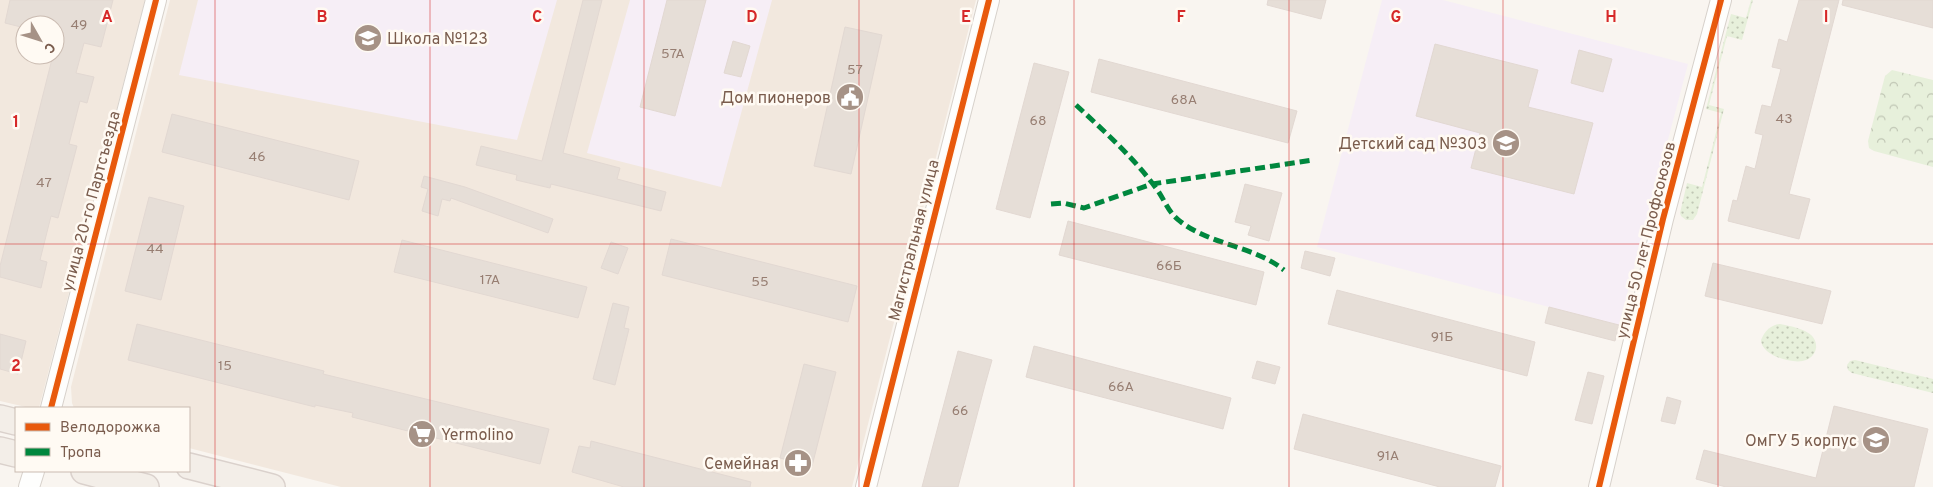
<svg xmlns="http://www.w3.org/2000/svg" width="1933" height="487" font-family="Overpass,sans-serif">
<style>
.residential{fill:#f2e8de;fill-rule:evenodd}
.education{fill:#f6eef6}
.grass{fill:url(#grass-dots)}
.forest{fill:url(#forest-crowns)}
.building{fill:#e6ded7;stroke:#e2d8d2}
.lines{fill:none;stroke-linecap:round;stroke-linejoin:round}
.minor-casing{stroke:#d7d1cb;stroke-width:22}
.major-casing{stroke:#dad1cc;stroke-width:28}
.minor{stroke:#fefefd;stroke-width:20}
.major{stroke:#f3eee8;stroke-width:25}
.quiet{stroke:#00873e;stroke-width:5;stroke-dasharray:10 5;stroke-linecap:butt}
.cycleway-casing{stroke:#fffaf3;stroke-width:9}
.cycleway{stroke:#e8590c;stroke-width:6}
.grid{fill:none;stroke:#d62828;stroke-width:1;stroke-opacity:0.55}
.labels{text-anchor:middle;stroke-width:5;stroke-linejoin:round;paint-order:stroke}
.number-label{font-size:14px;fill:#977e72}
.poi-label{font-size:16px;fill:#7a5c4d;stroke:#fffaf3;text-anchor:end}
.street-label{font-size:16px;fill:#7a5c4d;stroke:#fffaf3}
.grid-label{font-size:16px;text-anchor:middle;font-weight:bold;fill:#d62828;stroke:#fffaf3;stroke-width:5;stroke-linejoin:round;paint-order:stroke}
</style>
<defs>
<pattern id="grass-dots" width="8" height="8" patternUnits="userSpaceOnUse" patternTransform="scale(1.25)"><rect width="8" height="8" fill="#e7f0db"/><path d="M2 2h.1M6 6h.1" fill="none" stroke="#c0c6b4" stroke-width="1.8" stroke-linecap="round"/></pattern>
<pattern id="forest-crowns" width="20" height="18" patternUnits="userSpaceOnUse" patternTransform="scale(1.25)"><rect width="20" height="18" fill="#e7f0db"/><path d="M2 6a3 3 0 1 1 6 0M12 15a3 3 0 1 1 6 0" fill="none" stroke="#c0c6b4"/></pattern>
</defs>
<rect width="100%" height="100%" fill="#f9f5f0"/>
<path class="residential" d="M0 0H145L39 408H30L0 401ZM25 25H55V55H25Z
M170 0H976L852 487H341L189 448V408H74L72 403 71 387Z"/>
<path class="education" d="M198 0H557L517 140 179 75Z
M630 0H772L721 187 587 153Z
M1382 0H1443L1688 64 1619 325 1317 247Z"/>
<path class="grass" d="M1751 0H1753L1742 40 1727 36 1709 105 1724 109 1697 214 1693 220H1686L1681 216 1680 213 1687 183 1702 187 1721 113 1706 109 1731 14 1746 18Z
M1780 324C1793 327 1818 330 1816 348 1815 354 1811 358 1806 360 1795 365 1761 356 1761 340 1765 331 1770 325 1780 324Z
M1855 360 1933 379V393L1852 373 1848 370 1847 365 1850 361Z"/>
<path class="forest" d="M1892 70 1933 80V167L1874 151 1869 148 1868 141 1885 76Z"/>
<path class="building" d="M10 0H113L101 47 84 43 76 73 94 77 87 103 80 101 69 144 77 146 58 218 51 216 40 260 47 262 41 288 0 277V266L53 55H55V25H25V28L5 23Z
M583 0H602L563 153 620 168 617 179 666 192 661 211 551 184 550 188 516 180 517 175 476 165 481 146 542 161Z
M667 0H706L675 116 640 107Z
M1268 0H1326L1321 19 1267 5Z
M1799 0H1839L1789 194 1810 199 1799 239 1728 221 1733 200 1737 201 1746 166 1755 169 1763 135 1755 133 1762 105 1771 107 1781 69 1772 67 1779 39 1787 42Z
M1843 0H1933V28L1842 5Z
M845 27 882 35 851 174 814 166Z
M733 41 750 46 741 77 724 73Z
M1435 44 1538 70 1528 107 1593 123 1574 194 1471 168 1480 133 1416 116Z
M1579 50 1612 59 1603 92 1571 83Z
M1099 59 1297 111 1288 143 1091 92Z
M1034 63 1069 72 1030 218 996 209Z
M172 114 359 161 349 200 162 152Z
M424 176 465 187 553 219 548 233 451 198 450 201 442 199 438 216 422 211 428 189 421 187Z
M1245 184 1282 193 1269 241 1248 235 1251 226 1235 222Z
M149 197 184 206 161 300 125 291Z
M1068 221 1264 272 1256 305 1059 255Z
M671 239 857 286 848 322 662 275Z
M402 240 587 287 578 318 394 272Z
M611 242 628 248 618 274 601 268Z
M1305 251 1335 258 1330 276 1301 268Z
M1713 263 1831 291 1822 324 1705 296Z
M1337 290 1535 342 1527 376 1328 324Z
M613 303 629 307 624 328 629 329 615 385 593 379Z
M1549 307 1619 325 1615 341 1545 323Z
M137 324 324 371 323 374 549 429 540 464 352 417 353 413 315 405V407L128 360Z
M0 334 26 341 18 374 0 369Z
M1034 346 1231 398 1223 429 1026 377Z
M958 351 992 360 985 385 958 487H922Z
M1257 361 1280 367 1275 384 1252 378Z
M804 364 836 372 812 466 780 458Z
M1588 372 1604 376 1592 424 1575 420Z
M1667 397 1681 401 1675 424 1661 421Z
M1834 406 1928 429 1914 487H1726L1696 479 1704 450 1816 478Z
M1303 414 1501 466 1495 487H1440L1294 449Z
M591 441 751 482 750 487H624L572 472 579 446 590 448Z"/>
<g class="lines">
<defs>
<path id="minor" d="M51 408 156 0
M29 487 34 471
M866 487 989 0
M1599 487 1663 219 1721 0"/>
<path id="major" d="M0 418 16 422
M0 450 16 454
M189 466 272 487
M84 471 146 487"/>
</defs>
<use href="#minor" class="minor-casing"/>
<use href="#major" class="major-casing"/>
<use href="#minor" class="minor"/>
<use href="#major" class="major"/>
<path class="quiet" d="M1076 105C1104 131 1133 157 1156 188 1165 200 1168 213 1181 222 1211 245 1254 246 1284 270
M1051 204 1063 203 1084 208 1152 184 1313 160"/>
<defs>
<path id="cycleway" d="M51 408 156 0
M866 487 989 0
M1599 487 1663 219 1721 0"/>
</defs>
<use href="#cycleway" class="cycleway-casing"/>
<use href="#cycleway" class="cycleway"/>
</g>
<path class="grid" d="M215 0V487M430 0V487M644 0V487M859 0V487M1074 0V487M1289 0V487M1503 0V487M1718 0V487M0 244H1933"/>
<defs>
<symbol id="school-disc" viewBox="-11 -11 22 22"><circle r="9.5" fill="#a69286" stroke="#fffaf3"/><path d="M0-5L7-2L0 1L-7-2ZM-4 1L0 2.5L4 1V4Q0 6-4 4Z" fill="#fff"/></symbol>
<symbol id="civic-disc" viewBox="-11 -11 22 22"><circle r="9.5" fill="#a69286" stroke="#fffaf3"/><path d="M-.6-6.5H3V-4.5H.6V-3L4-1V1h2V6H-6V1h2V-1L-.6-3ZM-1.2 2.5V6h2.4V2.5Z" fill="#fff"/></symbol>
<symbol id="supermarket-disc" viewBox="-11 -11 22 22"><circle r="9.5" fill="#a69286" stroke="#fffaf3"/><path d="M-6-5.5h2.5l.6 2H6L4.5 2H-2.5L-4.4-4H-6ZM-1.5 3.2a1.3 1.3 0 1 0 .1 0ZM3 3.2a1.3 1.3 0 1 0 .1 0Z" fill="#fff"/></symbol>
<symbol id="university-disc" viewBox="-11 -11 22 22"><circle r="9.5" fill="#a69286" stroke="#fffaf3"/><path d="M0-5L7-2L0 1L-7-2ZM-4 1L0 2.5L4 1V4Q0 6-4 4Z" fill="#fff"/></symbol>
<symbol id="pharmacy-disc" viewBox="-11 -11 22 22"><circle r="9.5" fill="#a69286" stroke="#fffaf3"/><path d="M-2-6h4v4h4v4h-4v4h-4v-4h-4v-4h4Z" fill="#fff"/></symbol>
</defs>
<g fill-rule="evenodd">
<use href="#school-disc" x="352" y="22" width="32" height="32"/>
<use href="#civic-disc" x="834" y="81" width="32" height="32"/>
<use href="#school-disc" x="1490" y="127" width="32" height="32"/>
<use href="#supermarket-disc" x="406" y="418" width="32" height="32"/>
<use href="#university-disc" x="1860" y="424" width="32" height="32"/>
<use href="#pharmacy-disc" x="782" y="447" width="32" height="32"/>
</g>
<g class="labels">
<g class="number-label">
<text x="79" y="29">49</text>
<text x="673" y="58">57А</text>
<text x="855" y="74">57</text>
<text x="1184" y="104">68А</text>
<text x="1784" y="123">43</text>
<text x="1038" y="125">68</text>
<text x="257" y="161">46</text>
<text x="44" y="187">47</text>
<text x="155" y="253">44</text>
<text x="1169" y="270">66Б</text>
<text x="490" y="284">17А</text>
<text x="760" y="286">55</text>
<text x="1442" y="341">91Б</text>
<text x="225" y="370">15</text>
<text x="1121" y="391">66А</text>
<text x="960" y="415">66</text>
<text x="1388" y="460">91А</text>
</g>
<g class="poi-label">
<text x="387" y="44" text-anchor="start">Школа №123</text>
<text x="831" y="103">Дом пионеров</text>
<text x="1487" y="149">Детский сад №303</text>
<text x="441" y="440" text-anchor="start">Yermolino</text>
<text x="1857" y="446">ОмГУ 5 корпус</text>
<text x="779" y="469">Семейная</text>
</g>
<g class="street-label">
<text transform="translate(90 201) rotate(-75)" y="6">улица 20-го Партсъезда</text>
<text transform="translate(913 240) rotate(-76)" y="6">Магистральная улица</text>
<text transform="translate(1645 240) rotate(-76)" y="6">улица 50 лет Профсоюзов</text>
</g>
</g>
<g class="grid-label">
<text x="107" y="22">A</text>
<text x="322" y="22">B</text>
<text x="537" y="22">C</text>
<text x="752" y="22">D</text>
<text x="966" y="22">E</text>
<text x="1181" y="22">F</text>
<text x="1396" y="22">G</text>
<text x="1611" y="22">H</text>
<text x="1826" y="22">I</text>
<text x="16" y="127">1</text>
<text x="16" y="371">2</text>
</g>
<rect x="15" y="407" width="175" height="65" fill="#fffaf3" stroke="#cabbb1"/>
<rect x="25" y="423" width="25" height="8" fill="#e8590c" stroke="#cabbb1"/>
<text x="60" y="432" font-size="15" fill="#7a5c4d">Велодорожка</text>
<rect x="25" y="448" width="25" height="8" fill="#00873e" stroke="#cabbb1"/>
<text x="60" y="457" font-size="15" fill="#7a5c4d">Тропа</text>
<g transform="translate(40 40) rotate(129)"><circle r="24" fill="#fffaf3" stroke="#cabbb1"/>
<path d="M0-4L9 19L0 12L-9 19Z" fill="#a69286"/>
<text y="-8" font-size="14" font-weight="bold" text-anchor="middle" fill="#7a5c4d">С</text>
</g>
</svg>
